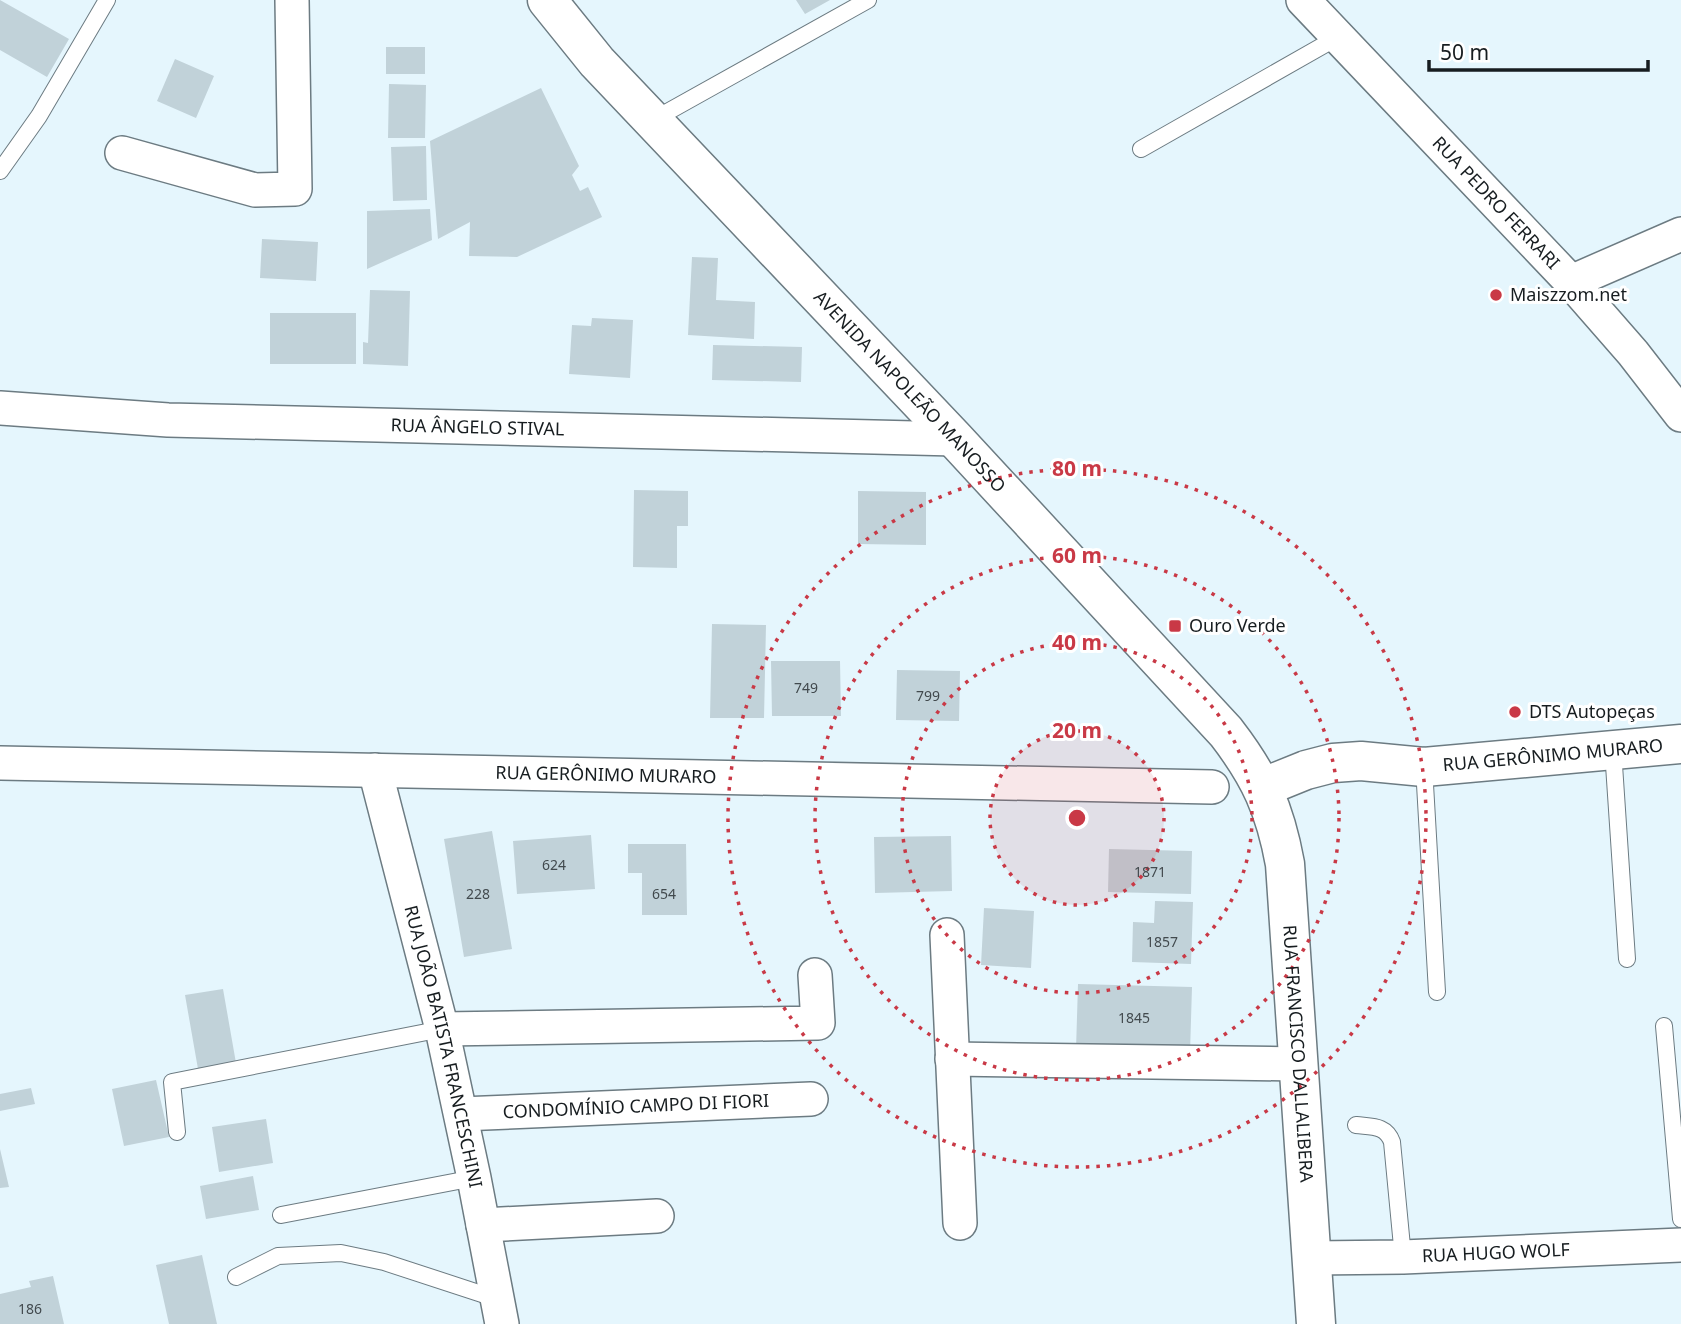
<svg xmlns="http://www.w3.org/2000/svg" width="1681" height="1324" font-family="'Noto Sans',sans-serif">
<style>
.building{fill:#c1d2d9}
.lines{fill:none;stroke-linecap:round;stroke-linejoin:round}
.service-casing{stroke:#6c7b82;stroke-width:18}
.minor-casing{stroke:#6c7b82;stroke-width:36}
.tertiary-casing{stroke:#6c7b82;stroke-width:41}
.service{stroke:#fff;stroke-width:16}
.minor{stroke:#fff;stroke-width:33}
.tertiary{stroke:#fff;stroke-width:38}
.ring{fill:none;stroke:#c93946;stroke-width:3.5;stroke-dasharray:3.5 7}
.poi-dot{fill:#c93946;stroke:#fff;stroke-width:2.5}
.labels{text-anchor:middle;stroke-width:6;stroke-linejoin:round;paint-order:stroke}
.number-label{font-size:14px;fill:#424a4e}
.street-label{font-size:18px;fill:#171d20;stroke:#fff}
.poi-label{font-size:18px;fill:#171d20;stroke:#fff;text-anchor:start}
.centre{fill:#c93946;stroke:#fff;stroke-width:3.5}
.ring-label{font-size:21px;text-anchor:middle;font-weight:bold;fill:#c93946;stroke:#fff;stroke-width:6;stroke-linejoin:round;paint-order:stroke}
</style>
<rect width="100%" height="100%" fill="#e5f6fd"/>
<path class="building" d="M0 0 69 39 47 77 0 50Z
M796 0H830L805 14Z
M386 47H425V74H386Z
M175 59 214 76 196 118 157 101Z
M389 84 426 85 425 138H388Z
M541 88 579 166 572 175 580 191 588 187 602 217 517 257 469 256 470 222 438 239 430 141Z
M426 146 427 200 393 201 391 147Z
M430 209 432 240 367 269V211Z
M262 239 318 242 316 281 260 278Z
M692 257 718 258 716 300 755 302 754 339 688 335Z
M370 290 410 291 408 366 363 364V342L368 343Z
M270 313H356V364H270Z
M592 318 633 320 630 378 569 374 572 325 591 326Z
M713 345 802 347 801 382 712 380Z
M634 490 688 491V526H677V568L633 567Z
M858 491 926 492V545L858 544Z
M712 624 766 625 764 718H710Z
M771 661H840L841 716H772Z
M897 670 960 671 959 721 896 720Z
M492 831 512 949 464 957 444 839Z
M591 835 595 889 517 894 513 841Z
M951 836 952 891 875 893 874 837Z
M628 844H686L687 915H642V873H628Z
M1109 849 1192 851 1191 894 1108 892Z
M1155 901 1193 902 1191 964 1132 962 1133 922 1154 923Z
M984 908 1034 911 1031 968 981 965Z
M1078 984 1192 987 1190 1053 1076 1050Z
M223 989 236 1063 198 1069 185 995Z
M156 1080 169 1137 124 1146 112 1089Z
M31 1088 35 1104 0 1111V1094Z
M266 1119 273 1163 219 1172 212 1127Z
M0 1149 9 1187 0 1188Z
M253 1176 259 1210 206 1219 200 1186Z
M202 1255 217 1324H169L156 1265Z
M53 1276 64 1324H0V1294L31 1287 29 1281Z"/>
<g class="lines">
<defs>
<path id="service" d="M653 120 868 0
M1141 149 1338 37
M0 171 39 116 107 0
M1613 750 1627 959
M1424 767 1437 992
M1664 1026 1681 1219
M1356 1125C1372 1127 1386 1125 1392 1142L1403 1257
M177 1132 172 1082 442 1029
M281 1215 474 1178
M236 1277 278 1256 341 1253 384 1262 497 1299"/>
<g id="minor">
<path id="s1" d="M1303 0 1571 282 1633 353 1681 415"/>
<path d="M122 153 255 190 295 189 292 0"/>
<path d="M1571 282 1681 234"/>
<path id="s2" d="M0 408 168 420 955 439"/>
<path id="s3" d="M0 763 1212 787"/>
<path id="s4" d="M375 770 442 1029 474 1178 502 1324"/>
<path d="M947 935 960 1223"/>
<path d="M442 1029 818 1023 815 975"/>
<path d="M952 1059 1298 1064"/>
<path id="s5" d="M461 1114 811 1099"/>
<path d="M483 1225 657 1216"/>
<path id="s6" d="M1312 1258 1403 1257 1681 1245"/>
</g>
<g id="tertiary">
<path id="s7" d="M547 0 597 62 955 439 1226 732C1260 776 1275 809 1285 864L1316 1324"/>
<path id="s8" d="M1264 787 1306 770 1333 763 1361 761 1424 767 1681 744"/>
</g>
</defs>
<use href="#service" class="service-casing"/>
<use href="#minor" class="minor-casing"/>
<use href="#tertiary" class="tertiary-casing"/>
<use href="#service" class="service"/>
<use href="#minor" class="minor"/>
<use href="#tertiary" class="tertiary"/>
</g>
<circle cx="1077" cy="818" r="87" fill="#c93946" fill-opacity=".12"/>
<g class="ring">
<circle cx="1077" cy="818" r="87"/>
<circle cx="1077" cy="818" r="175"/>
<circle cx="1077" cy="818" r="262"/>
<circle cx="1077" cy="818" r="349"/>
</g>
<g class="poi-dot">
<circle cx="1496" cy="295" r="7"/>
<rect x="1168" y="619" width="14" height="14" rx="3.5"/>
<circle cx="1515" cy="712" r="7"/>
</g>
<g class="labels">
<g class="number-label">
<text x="806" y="693">749</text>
<text x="928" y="701">799</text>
<text x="554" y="870">624</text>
<text x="1150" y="877">1871</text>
<text x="478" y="899">228</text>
<text x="664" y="899">654</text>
<text x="1162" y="947">1857</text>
<text x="1134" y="1023">1845</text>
<text x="30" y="1314">186</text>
</g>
<g class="street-label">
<text dy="6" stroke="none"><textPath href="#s1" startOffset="280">RUA PEDRO FERRARI</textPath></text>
<text dy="6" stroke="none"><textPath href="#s7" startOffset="534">AVENIDA NAPOLEÃO MANOSSO</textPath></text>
<text dy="6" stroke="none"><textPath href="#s2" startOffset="478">RUA ÂNGELO STIVAL</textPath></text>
<text dy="6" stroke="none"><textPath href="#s8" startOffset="294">RUA GERÔNIMO MURARO</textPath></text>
<text dy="6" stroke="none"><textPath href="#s3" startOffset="606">RUA GERÔNIMO MURARO</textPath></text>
<text dy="6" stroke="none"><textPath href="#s4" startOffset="285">RUA JOÃO BATISTA FRANCESCHINI</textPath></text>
<text dy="6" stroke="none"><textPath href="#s7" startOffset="1335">RUA FRANCISCO DALLALIBERA</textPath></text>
<text dy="6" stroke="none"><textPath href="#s5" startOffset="175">CONDOMÍNIO CAMPO DI FIORI</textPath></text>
<text dy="6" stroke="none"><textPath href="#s6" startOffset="184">RUA HUGO WOLF</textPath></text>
</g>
<g class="poi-label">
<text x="1510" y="301">Maiszzom.net</text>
<text x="1189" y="632">Ouro Verde</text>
<text x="1529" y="718">DTS Autopeças</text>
</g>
</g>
<circle cx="1077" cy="818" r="10" class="centre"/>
<g class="ring-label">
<text x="1077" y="476">80 m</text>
<text x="1077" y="563">60 m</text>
<text x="1077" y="650">40 m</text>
<text x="1077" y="738">20 m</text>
</g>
<path d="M1429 60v10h219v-10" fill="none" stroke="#171d20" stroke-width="3.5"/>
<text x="1440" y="60" font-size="21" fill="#171d20" stroke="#ffffff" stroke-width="5" paint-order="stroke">50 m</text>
</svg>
